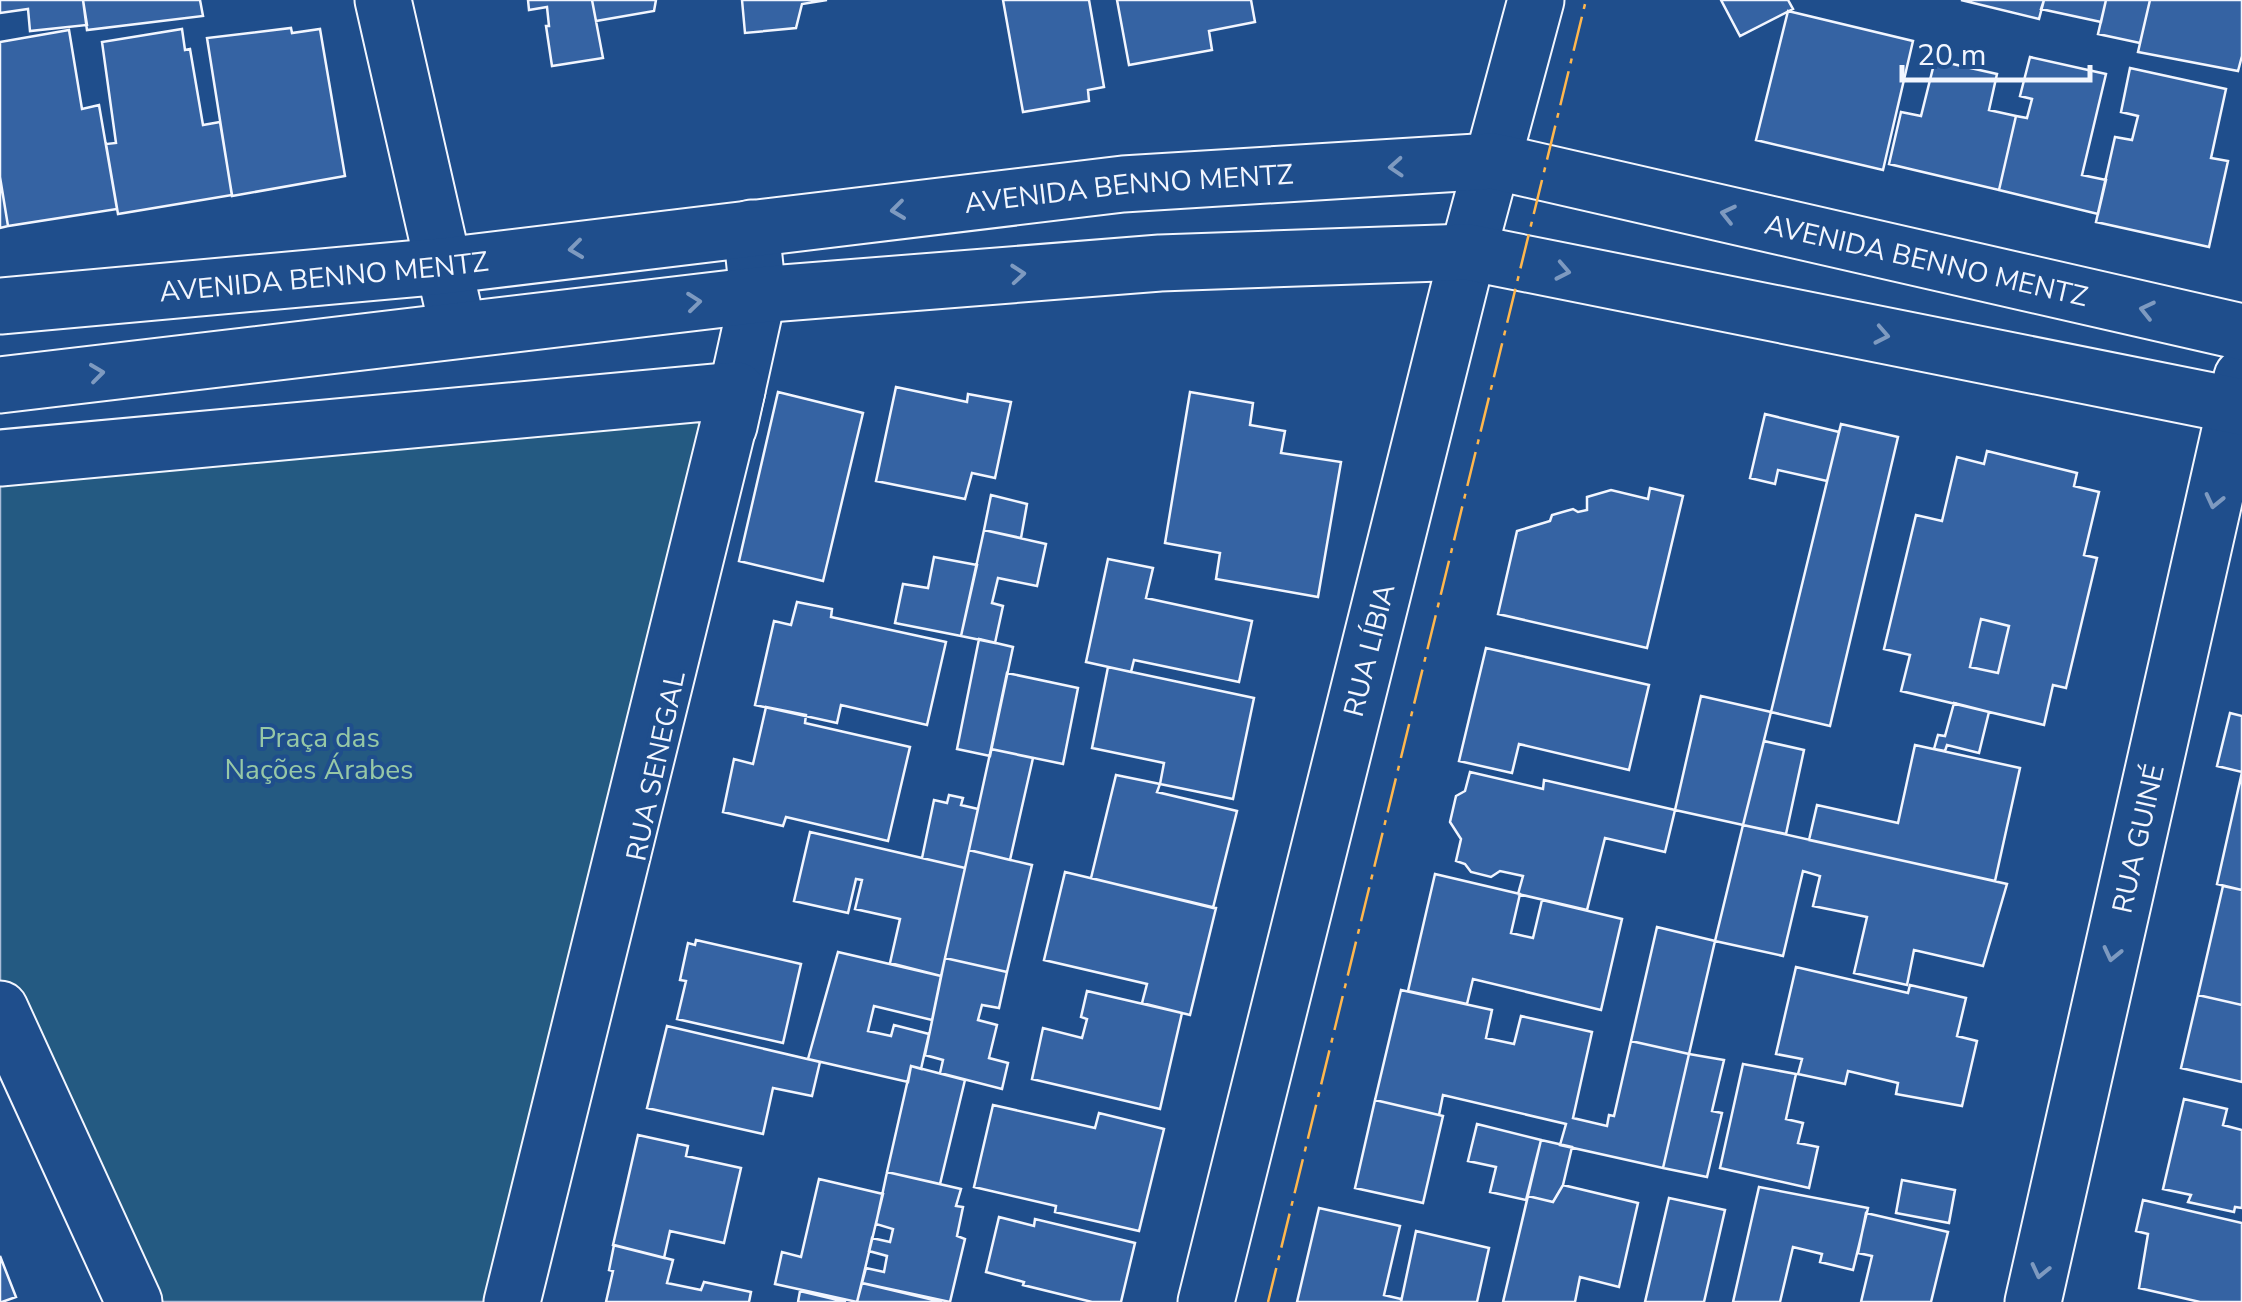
<svg xmlns="http://www.w3.org/2000/svg" width="2242" height="1302" font-family="'Nunito Sans',sans-serif">
<style>
.green{fill:#245a82;stroke:#a8bbd7;stroke-width:2.5}
.building{fill:#3563a3;stroke:#f2f6ff;stroke-width:2.5}
.lines{fill:none;stroke-linecap:round;stroke-linejoin:round}
.street-casing{stroke:#f2f6ff;stroke-width:59}
.secondary-casing{stroke:#f2f6ff;stroke-width:59}
.street{stroke:#1f4e8c;stroke-width:55}
.secondary{stroke:#1f4e8c;stroke-width:55}
.power{stroke:#ffb74d;stroke-width:2.5;stroke-dasharray:35 8 5 8;stroke-linecap:butt}
.oneway{stroke:#7e9ac0}
.labels{text-anchor:middle;stroke-width:8;stroke-linejoin:round;paint-order:stroke}
.street-label{font-size:28px;fill:#f2f6ff;stroke:#1f4e8c}
.park-label{font-size:28px;fill:#97c8a6;stroke:#1f4e8c}
</style>
<rect width="100%" height="100%" fill="#1f4e8c"/>
<path class="green" d="M737 390 512 1302H134L0 1009V458Z"/>
<path class="building" d="M0 0H83L87 25 30 31 28 9 0 13Z
M83 0H200L203 16 87 30Z
M528 0H592L603 58 552 66 546 26H549L547 7 529 10Z
M592 0H656L654 11 596 21Z
M742 0H827L802 4 796 28 745 33Z
M1003 0H1089L1104 87 1088 90 1089 101 1023 112Z
M1117 0H1251L1255 22 1209 31 1212 50 1129 65Z
M1721 0H1788L1793 9 1740 36Z
M1961 0H2044L2039 19Z
M2044 0H2106L2101 22 2041 9Z
M2106 0H2150L2140 43 2098 34Z
M2150 0H2242V56L2238 71 2138 52Z
M1788 11 1913 41 1883 170 1756 140Z
M291 28 292 33 320 29 345 176 232 196 207 38Z
M182 29 185 50 190 49 203 125 220 122 232 195 118 214 106 144 116 143 102 42Z
M69 30 82 109 99 105 117 209 8 226 0 177V42Z
M2030 57 2106 74 2082 175 2106 180 2098 214 1999 190 2016 116 2027 118 2032 99 2020 96Z
M1935 60 1997 74 1989 110 2016 116 1999 190 1889 164 1901 112 1921 116Z
M2130 68 2226 89 2211 158 2228 161 2209 247 2096 222 2115 137 2132 140 2138 116 2121 112Z
M0 177 8 226 0 228Z
M896 387 967 402 968 394 1011 402 995 478 972 473 965 499 876 481Z
M778 392 863 413 823 581 739 561Z
M1190 392 1253 403 1250 425 1285 431 1281 453 1341 462 1318 597 1216 579 1220 553 1165 543Z
M1765 414 1839 432 1827 481 1778 470 1775 484 1750 478Z
M1841 424 1898 437 1830 726 1771 712Z
M1987 451 2077 473 2074 486 2099 492 2084 555 2097 558 2066 688 2053 685 2044 725 1901 691 1910 655 1884 649 1916 515 1942 521 1957 457 1984 464Z
M1650 488 1683 496 1647 648 1498 614 1517 531 1550 521 1552 515 1573 509 1578 512 1587 510V497L1611 490 1648 499Z
M991 495 1027 504 1021 538 984 530Z
M984 530 1046 544 1037 586 998 578 992 603 1003 606 995 643 961 636Z
M934 557 977 565 961 636 895 623 903 584 928 588Z
M1108 559 1153 568 1146 598 1252 621 1239 682 1134 660 1131 672 1086 662Z
M797 602 832 609 831 617 946 642 927 725 841 705 837 723 755 705 774 621 791 625Z
M1981 619 2009 626 1998 673 1970 667Z
M979 639 1013 647 990 756 957 749Z
M1486 648 1649 685 1629 770 1519 744 1512 773 1459 761Z
M1108 667 1254 698 1233 799 1160 784 1164 763 1092 748Z
M1007 673 1078 688 1063 764 991 749Z
M1701 696 1771 712 1743 825 1675 810Z
M1954 703 1989 712 1979 753 1947 745 1945 751 1934 749 1938 735 1945 736Z
M766 707 806 715 805 723 910 747 888 841 786 817 783 826 723 812 734 759 753 764Z
M2230 713 2242 716V772L2217 766Z
M1764 741 1804 750 1786 834 1743 825Z
M1915 745 2020 768 1995 881 1809 840 1817 805 1898 823Z
M991 749 1033 758 1010 860 969 850Z
M1470 772 1543 789 1544 780 1675 810 1665 852 1605 838 1587 910 1518 894 1523 876 1500 871 1491 877 1471 872 1465 864 1456 861 1461 839 1450 822 1456 796 1465 791Z
M2242 772V890L2217 884Z
M1116 775 1160 784 1157 792 1237 811 1213 908 1091 878Z
M949 795 963 798 961 805 978 809 965 868 922 858 934 800 947 803Z
M1743 825 2007 884 1983 966 1914 950 1907 985 1854 973 1867 917 1813 906 1820 876 1803 871 1783 956 1715 941Z
M810 832 965 868 941 976 890 963 900 919 855 909 862 880 856 879 848 913 794 901Z
M969 850 1032 865 1007 972 945 958Z
M1065 872 1216 908 1190 1015 1142 1003 1147 984 1044 960Z
M1435 874 1520 894 1511 933 1533 938 1542 900 1622 919 1601 1010 1473 979 1467 1004 1408 991Z
M2223 886 2242 890V1005L2198 995Z
M1657 927 1715 941 1689 1054 1631 1041Z
M696 940 801 964 783 1043 677 1019 686 981 680 980 688 943 695 945Z
M838 952 941 976 932 1020 874 1006 868 1031 891 1036 894 1025 929 1034 921 1069 911 1066 908 1082 808 1059Z
M945 958 1007 972 999 1008 982 1005 978 1020 997 1025 989 1058 1008 1063 1002 1089 940 1073 943 1060 925 1055Z
M1796 967 1908 993 1910 985 1966 998 1957 1036 1977 1041 1962 1106 1896 1094 1898 1083 1848 1071 1845 1084 1798 1074 1802 1059 1776 1054Z
M1401 990 1492 1010 1486 1038 1514 1044 1521 1016 1592 1032 1573 1118 1607 1126 1609 1115 1614 1116 1631 1041 1689 1054 1663 1168 1560 1145 1566 1124 1443 1095 1439 1115 1375 1100Z
M1087 991 1182 1013 1160 1109 1032 1079 1043 1028 1082 1038 1087 1019 1081 1017Z
M2198 995 2242 1005V1082L2181 1068Z
M667 1026 820 1062 812 1096 773 1088 763 1134 647 1108Z
M1689 1054 1724 1060 1712 1111 1722 1113 1707 1177 1663 1168Z
M1743 1064 1796 1074 1786 1119 1803 1123 1798 1143 1818 1147 1809 1188 1720 1168Z
M911 1066 965 1080 940 1184 887 1172Z
M2184 1099 2227 1109 2223 1125 2242 1130V1208L2235 1207 2234 1212 2188 1202 2191 1195 2163 1189Z
M1375 1100 1443 1116 1423 1203 1355 1188Z
M993 1105 1095 1128 1099 1113 1164 1129 1139 1231 1055 1212 1056 1206 974 1187Z
M1477 1124 1541 1140 1526 1200 1490 1192 1496 1167 1468 1161Z
M638 1135 688 1146 686 1156 741 1168 724 1243 670 1231 664 1258 613 1245Z
M1541 1140 1572 1147 1563 1185 1638 1203 1619 1287 1580 1277 1575 1302H1503Z
M887 1172 961 1189 956 1206 963 1207 957 1236 965 1239 950 1302 862 1283 866 1268 884 1272 887 1256 869 1251 872 1238 890 1242 893 1229 876 1224Z
M819 1179 883 1194 857 1302 775 1284 782 1252 801 1257Z
M1902 1180 1955 1190 1949 1223 1896 1213Z
M1563 1185 1638 1203 1619 1287 1580 1277 1575 1302H1503L1528 1196 1553 1202Z
M1759 1187 1868 1208 1853 1270 1820 1262 1822 1254 1793 1247 1780 1302H1733Z
M1669 1198 1725 1210 1704 1302H1645Z
M2143 1200 2242 1223V1302H2200L2139 1288 2148 1234 2136 1231Z
M1319 1208 1400 1226 1384 1295 1401 1299V1302H1297Z
M1866 1213 1948 1232 1931 1302H1861L1872 1256 1858 1253Z
M999 1217 1034 1226 1035 1219 1135 1243 1121 1302H1092L1023 1285 1024 1282 986 1272Z
M1416 1231 1489 1248 1477 1302H1401Z
M614 1245 673 1260 667 1283 701 1290 704 1282 751 1292 749 1302H606L613 1271 609 1270Z
M0 1256 16 1297 2 1302H0Z
M862 1283 942 1302H857Z
M800 1291 846 1302H798Z"/>
<g class="lines">
<defs>
<g id="street">
<path d="M383 0 458 329"/>
<path d="M729 426 758 295 751 228"/>
<path d="M0 458 737 390 512 1302"/>
<path d="M0 1009 134 1302"/>
<path id="s1" d="M1206 1302 1468 252 1536 0"/>
<path id="s2" d="M2033 1302 2242 377"/>
</g>
<g id="secondary">
<path id="s3" d="M0 306 443 266 1123 184 1493 161 2242 332"/>
<path d="M0 385 758 295 1160 263 1468 252 2242 407"/>
</g>
</defs>
<use href="#street" class="street-casing"/>
<use href="#secondary" class="secondary-casing"/>
<use href="#street" class="street"/>
<use href="#secondary" class="secondary"/>
<path class="power" d="M1268 1302 1586 0"/>
</g>
<defs><path id="oneway-chevron" d="M-2-3.5L2.5 0L-2 3.5" fill="none" stroke-width="1.6" stroke-linecap="round" stroke-linejoin="round" transform="scale(2.5)"/></defs>
<g class="oneway">
<use href="#oneway-chevron" transform="translate(1396 167) rotate(176)"/>
<use href="#oneway-chevron" transform="translate(898 210) rotate(173)"/>
<use href="#oneway-chevron" transform="translate(1728 214) rotate(-167)"/>
<use href="#oneway-chevron" transform="translate(576 249) rotate(173)"/>
<use href="#oneway-chevron" transform="translate(1563 271) rotate(11)"/>
<use href="#oneway-chevron" transform="translate(1018 274) rotate(-5)"/>
<use href="#oneway-chevron" transform="translate(694 302) rotate(-6)"/>
<use href="#oneway-chevron" transform="translate(2147 310) rotate(-167)"/>
<use href="#oneway-chevron" transform="translate(1882 335) rotate(11)"/>
<use href="#oneway-chevron" transform="translate(97 373) rotate(-7)"/>
<use href="#oneway-chevron" transform="translate(2214 501) rotate(103)"/>
<use href="#oneway-chevron" transform="translate(2112 954) rotate(103)"/>
<use href="#oneway-chevron" transform="translate(2040 1271) rotate(103)"/>
</g>
<g class="labels">
<g class="street-label">
<text dy="10" stroke="none"><textPath href="#s3" startOffset="1135">AVENIDA BENNO MENTZ</textPath></text>
<text dy="10" stroke="none"><textPath href="#s3" startOffset="1945">AVENIDA BENNO MENTZ</textPath></text>
<text dy="10" stroke="none"><textPath href="#s3" startOffset="325">AVENIDA BENNO MENTZ</textPath></text>
<text dy="10" stroke="none"><textPath href="#s1" startOffset="672">RUA LÍBIA</textPath></text>
<text transform="translate(655 766) rotate(-78)" y="10">RUA SENEGAL</text>
<text dy="10" stroke="none"><textPath href="#s2" startOffset="475">RUA GUINÉ</textPath></text>
</g>
<g class="park-label">
<text x="319" y="747">Praça das<tspan x="319" dy="32">Nações Árabes</tspan></text>
</g>
</g>
<path d="M1902 65v15h188v-15" fill="none" stroke="#f2f6ff" stroke-width="5"/>
<text x="1917" y="65" font-size="30" fill="#f2f6ff" stroke="#1f4e8c" stroke-width="8" paint-order="stroke">20 m</text>
</svg>
